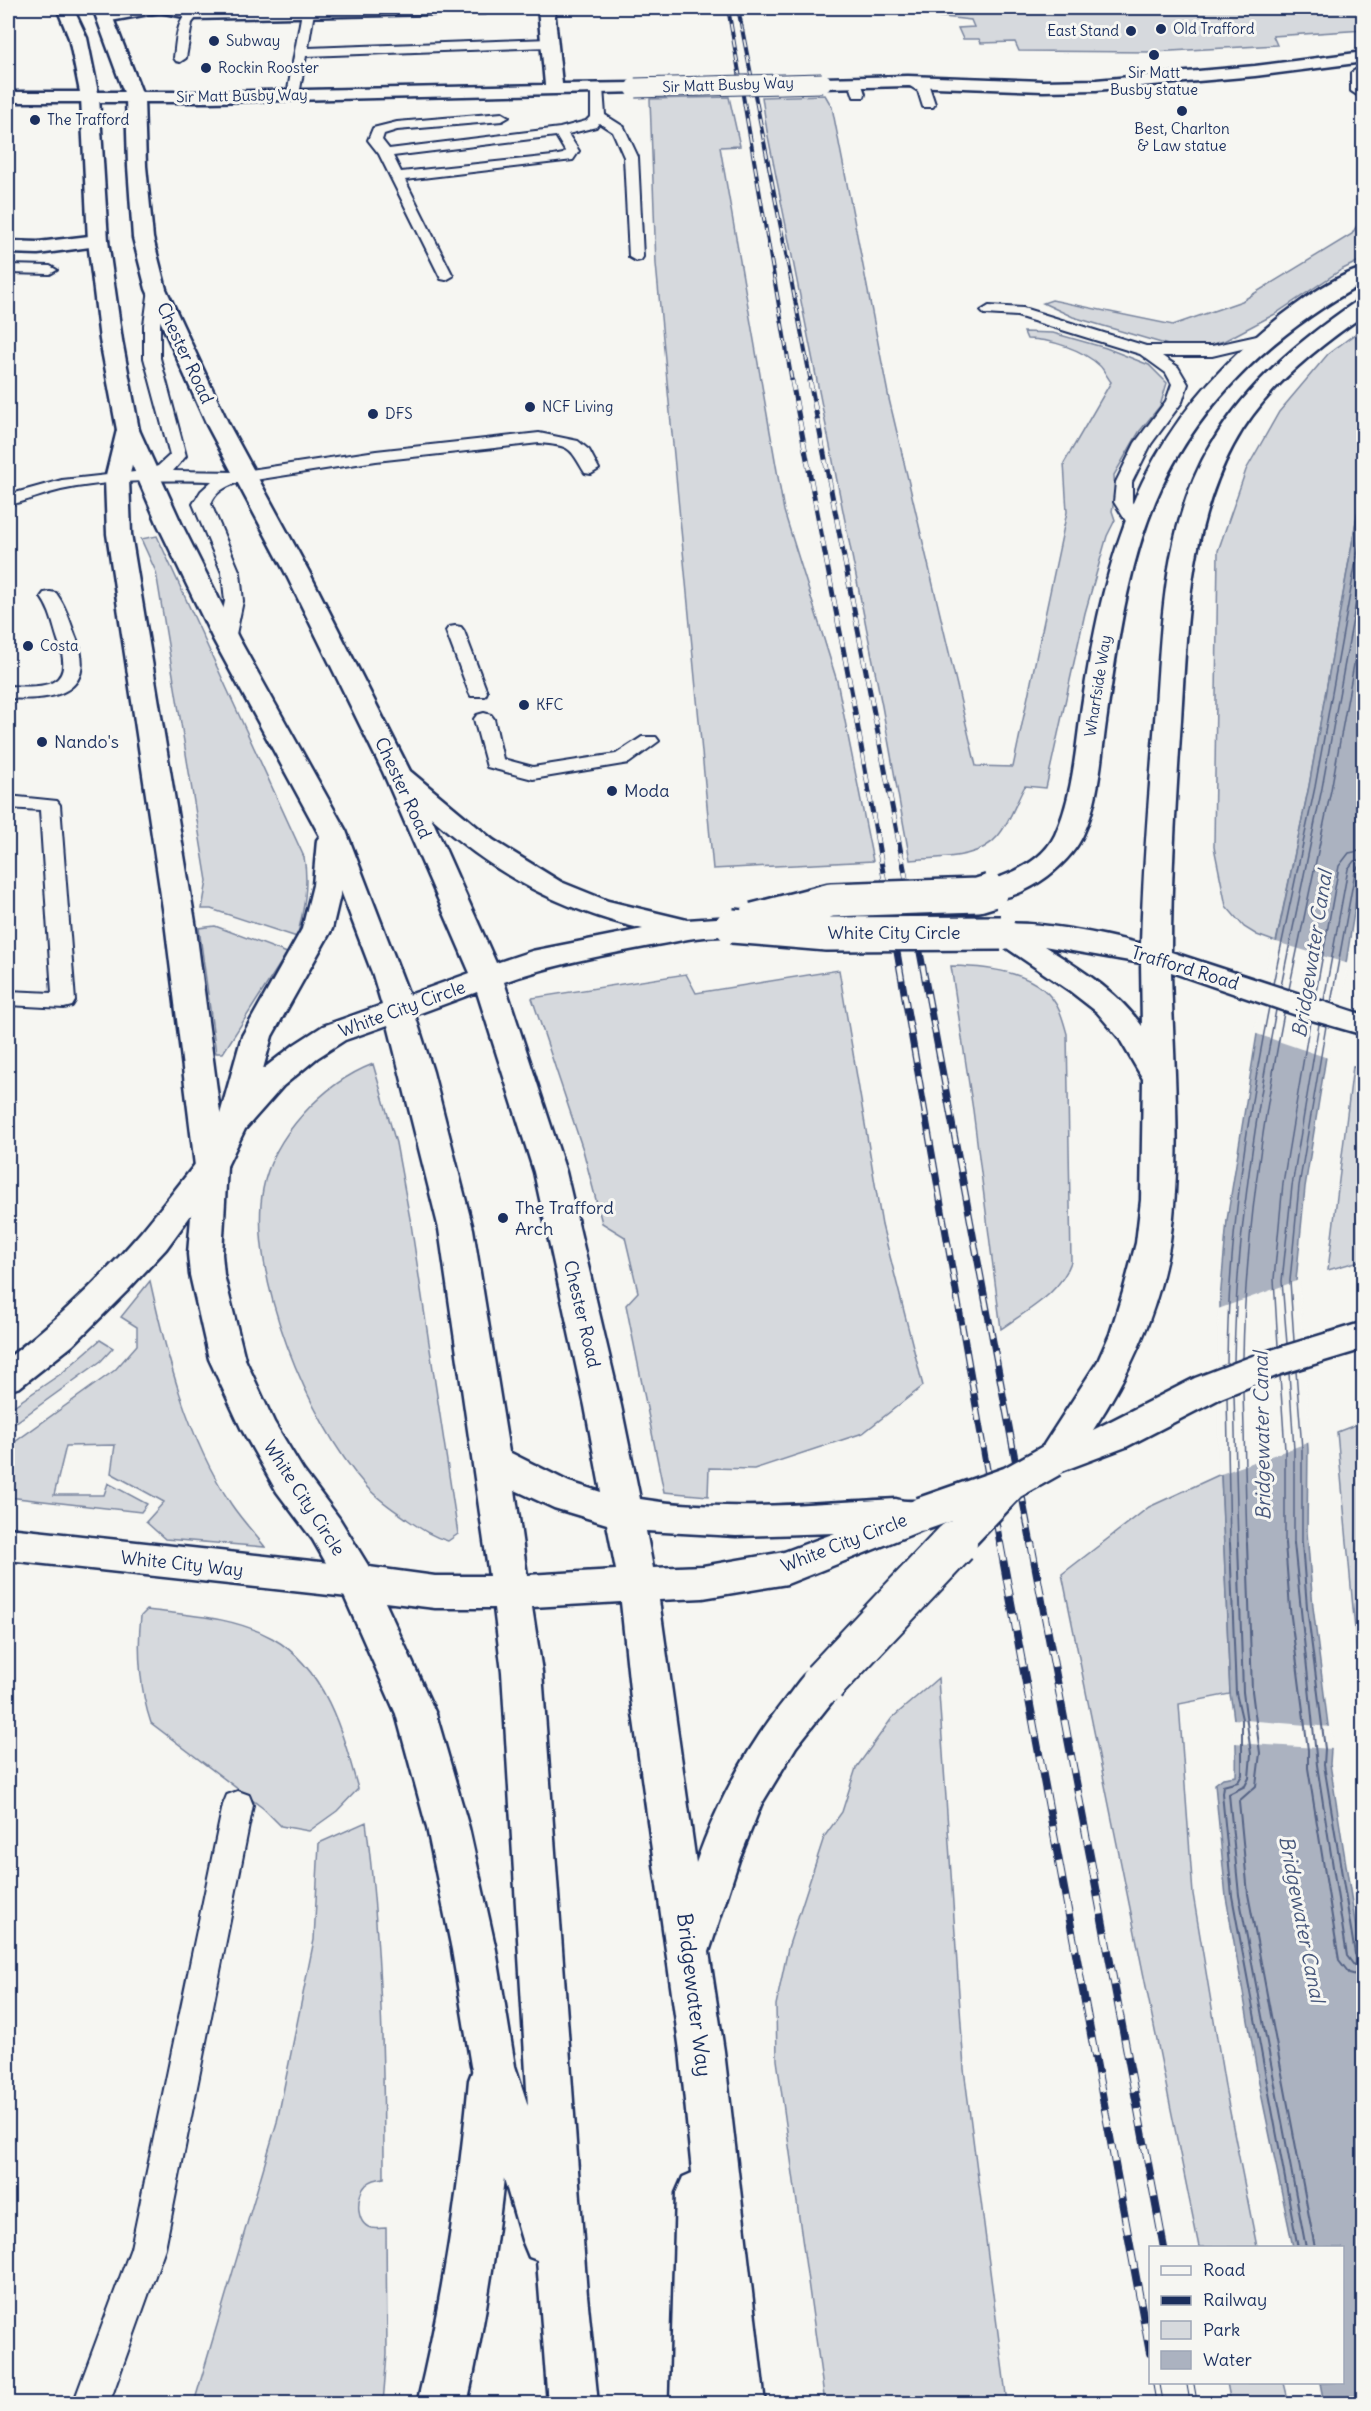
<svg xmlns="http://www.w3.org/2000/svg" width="1371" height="2411" font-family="Delius,sans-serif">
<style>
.green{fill:#d6d9dd;stroke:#78849e;stroke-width:1.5}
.water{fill:#abb2c0;stroke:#717e99;stroke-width:1.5}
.pier{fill:#f6f6f2}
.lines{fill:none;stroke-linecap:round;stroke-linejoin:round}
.shore-far1{stroke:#556385;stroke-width:1.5}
.shore{stroke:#556385;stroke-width:2}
.lane-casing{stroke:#1b2f5e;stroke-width:4}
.street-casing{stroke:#1b2f5e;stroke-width:5}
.primary-casing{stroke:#1b2f5e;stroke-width:5}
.highway-casing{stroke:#1b2f5e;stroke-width:5}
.lane{fill:#f6f6f2;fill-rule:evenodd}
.street{fill:#f6f6f2;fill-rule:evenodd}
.primary{fill:#f6f6f2;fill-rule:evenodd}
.highway{fill:#f6f6f2;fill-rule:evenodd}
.rail-far3-casing{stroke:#1b2f5e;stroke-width:4}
.rail-far2-casing{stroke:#1b2f5e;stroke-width:5}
.rail-far1-casing{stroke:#1b2f5e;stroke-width:7}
.rail-casing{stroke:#1b2f5e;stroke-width:8}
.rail-far3{stroke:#f6f6f2;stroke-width:2;stroke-dasharray:8;stroke-linecap:butt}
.rail-far2{stroke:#f6f6f2;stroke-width:4;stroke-dasharray:10;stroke-linecap:butt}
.rail-far1{stroke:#f6f6f2;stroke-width:4.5;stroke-dasharray:14;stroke-linecap:butt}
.rail{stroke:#f6f6f2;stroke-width:6;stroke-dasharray:18;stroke-linecap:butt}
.street-bridge-casing{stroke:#1b2f5e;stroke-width:21;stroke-linecap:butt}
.highway-bridge-far1-casing{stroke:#1b2f5e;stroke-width:38;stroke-linecap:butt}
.highway-bridge-casing{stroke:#1b2f5e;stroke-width:48;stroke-linecap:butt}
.street-bridge{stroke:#f6f6f2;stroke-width:19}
.highway-bridge-far1{stroke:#f6f6f2;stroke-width:33}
.highway-bridge{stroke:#f6f6f2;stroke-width:44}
.poi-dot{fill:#1b2f5e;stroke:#f6f6f2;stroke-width:2}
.labels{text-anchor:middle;stroke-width:6;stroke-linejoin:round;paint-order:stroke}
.far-poi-label{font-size:15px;fill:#1b2f5e;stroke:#f6f6f2;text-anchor:start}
.far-street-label{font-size:15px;fill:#1b2f5e;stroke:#f6f6f2}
.street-label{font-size:18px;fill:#1b2f5e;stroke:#f6f6f2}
.poi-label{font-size:18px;fill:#1b2f5e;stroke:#f6f6f2;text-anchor:start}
.water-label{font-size:20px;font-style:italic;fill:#46567b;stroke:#f6f6f2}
.near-street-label{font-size:21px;fill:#1b2f5e;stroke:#f6f6f2}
</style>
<rect width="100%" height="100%" fill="#f6f6f2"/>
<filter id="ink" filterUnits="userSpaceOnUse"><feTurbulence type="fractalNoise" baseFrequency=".0167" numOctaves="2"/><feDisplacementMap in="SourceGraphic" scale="12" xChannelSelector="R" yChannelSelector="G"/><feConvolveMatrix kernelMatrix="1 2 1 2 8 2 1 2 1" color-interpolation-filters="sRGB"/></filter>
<g filter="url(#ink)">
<path class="green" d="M886 8H1363L1364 30 1273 36 1277 45 1153 52 1019 51 1015 42 981 43 979 39H963L958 28 974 27 971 20 925 15Z
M825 95 832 107 889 399 976 766 1013 767 1067 512 1064 463 1111 382C1107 377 1104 370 1100 366 1082 349 1050 339 1027 339L1024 332 1053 333 1106 348 1149 365 1167 383 1160 406 1139 432 1114 475 1115 495 1112 511 1115 520 1107 536 1085 613 1046 788 1025 786C1016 802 1010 822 998 836 978 860 939 857 910 860L882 706 767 131 762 97Z
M729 97 740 146 720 147 784 511 837 681 873 861 713 869 656 264 650 99Z
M1363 215V259L1341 270 1275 314 1224 341 1198 348 1175 347 1073 317 1043 303 1052 300 1173 325 1242 301 1352 234Z
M1363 328V482L1309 786 1276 942 1257 935 1244 927 1226 906 1214 847 1218 551 1246 470 1279 412 1328 354Z
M157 536 304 857C309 886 304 909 297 937L211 909H202L207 881 156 572 141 539Z
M215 926 287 953 223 1053H216L199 928Z
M951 966C989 967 1043 971 1060 1012 1063 1019 1065 1027 1067 1034L1071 1262C1060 1294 1027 1310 1001 1329L973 1110Z
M839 970 882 1225 923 1386 863 1433 754 1469 709 1468 708 1496 664 1492 626 1305 638 1292 625 1237 602 1223 583 1150 532 998 686 974 696 993Z
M373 1064 396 1143 411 1224 458 1534 448 1541C433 1537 421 1529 408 1520 393 1509 378 1500 366 1486 309 1423 247 1274 263 1189 273 1136 324 1083 373 1064Z
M1353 1066 1363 1069V1260L1328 1270Z
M150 1281C167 1357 187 1437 231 1504 241 1519 254 1533 265 1547L165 1539 146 1522 164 1502 111 1473 115 1445 66 1446 54 1495H104L108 1483 147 1504 141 1512 8 1497V1447L115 1370 137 1345V1327L121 1317Z
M100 1340 113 1348 101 1361 8 1428V1410L62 1373Z
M1363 1422H1364L1363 1696H1361L1337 1432Z
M1221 1474 1230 1694 1179 1704 1193 1894 1226 2092 1257 2247H1199L1062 1574 1149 1507Z
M147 1610C188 1615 235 1617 272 1638 326 1668 343 1734 358 1789L337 1811 309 1831 281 1826 264 1809 151 1723C140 1691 137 1650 141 1616Z
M938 1678 964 2069 1007 2403H825L777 2060 776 2005 788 1948 824 1837 842 1812 856 1768 892 1718Z
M366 1822C381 1940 384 2059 384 2178 377 2179 371 2180 366 2185 356 2195 355 2223 371 2228 376 2229 382 2228 386 2228L387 2354 383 2403H194L277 2122 314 1940 319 1843Z
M1227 2383H1284L1289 2403H1231Z"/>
<path class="water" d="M1363 482V855L1346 963 1326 1057 1305 1187 1296 1281 1308 1449 1307 1532 1313 1607 1331 1749 1330 1764 1363 1972V2403H1324L1320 2383 1342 2382V2248L1293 2247 1260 2088 1226 1897 1215 1784 1223 1778 1236 1776C1237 1748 1236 1722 1230 1694L1221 1474 1220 1301 1227 1220 1257 1034 1309 786Z"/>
<path class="pier" d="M1273 941 1349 964 1328 1058 1254 1033Z
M1299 1280 1310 1442 1218 1475V1309Z
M1232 1719 1331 1727 1334 1749 1234 1743Z"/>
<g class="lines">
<path class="shore-far1" d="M1273 984 1315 787 1364 517
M1281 986 1322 788 1364 559
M1289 989 1331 790 1364 610
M1315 998 1339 866 1349 853 1364 850
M1324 1000 1348 869 1354 861 1364 859
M1331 1003 1355 872 1358 867 1364 866
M1294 1341 1290 1281 1299 1186 1326 1026
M1287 1344 1282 1281 1292 1186 1319 1024
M1278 1346 1274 1279 1283 1183 1310 1021
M1243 1358C1245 1241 1262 1127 1284 1013
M1234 1361C1236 1242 1254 1126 1276 1010
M1227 1364C1228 1243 1246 1125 1269 1007
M1296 1371 1302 1449V1544
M1289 1373 1294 1450V1544
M1280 1376 1285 1450V1544
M1243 1391 1247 1544
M1234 1394 1238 1544
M1227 1397 1230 1544"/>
<path class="shore" d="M1230 1543 1236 1693 1242 1719V1775L1238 1782 1223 1786 1222 1793 1232 1896 1298 2248
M1238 1543 1243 1692 1251 1754 1249 1778 1245 1786 1229 1794 1239 1895 1306 2248
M1247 1543 1252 1691 1260 1753 1256 1786 1239 1801 1248 1894 1315 2248
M1285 1543 1290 1609 1308 1750V1768L1339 1960 1349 1973 1364 1977
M1294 1543 1317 1765 1347 1956 1353 1964 1364 1968
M1302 1543 1307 1607 1325 1749 1324 1765 1355 1954 1358 1959 1364 1960"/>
<defs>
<path id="lane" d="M308 8 314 12 308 48 549 39 555 43 549 47 306 56 299 95 293 99 287 95 302 12Z
M193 10 199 14 192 23 186 58 180 62 176 61 174 58C176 43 176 16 193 10Z
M1357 69 1363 73V91L1357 95 1351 91V73Z
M908 77 929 86 935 104 933 107H923L918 91 902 81Z
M855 78 861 82 865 94 864 97H854L849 82Z
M597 84 603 88 605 115 624 127 638 157 643 257 641 260 636 261 629 257 624 157 613 132 599 123 596 127 568 134 579 151 573 160 405 180 453 276 446 280 441 279 379 154 368 140 373 128 397 122 502 113 509 117 502 121 397 130 384 134 382 140 389 149 560 128 586 121 591 116V88ZM556 136 565 151 563 154 553 156 401 172 393 156Z
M8 265 50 266 57 270 50 274 8 273Z
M156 285 163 289 160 325V358L186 456 173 471 237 472 376 451 539 433 578 441 589 450 599 469 591 474 585 473C569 447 572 446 539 443L376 461 236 483C225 487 215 492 211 504L240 573 243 601 235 639 232 643H220L217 639 225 601 222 573 193 504 201 491 212 481C162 480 110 480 61 490 43 494 25 502 8 505V495L62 480 144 471 158 466 170 455 144 358V325L149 289Z
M989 306 1023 308 1146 346H1212L1266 334 1274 339 1271 342 1212 356H1162L1178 367 1188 384 1182 402 1151 444 1132 482V502L1144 522 1141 526H1129L1114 502 1116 482 1135 443 1166 401 1172 384 1166 373 1140 354 1017 316 984 314 981 311Z
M50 592 56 593C67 608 70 623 77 640 97 695 50 701 8 698V686C45 688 76 688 58 640 53 625 51 611 41 597L44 593Z
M455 626 461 627 464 631 487 692 485 696H471L469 692 446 631 449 627Z
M484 713 491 715 494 719 503 759 533 767 616 754 642 737H656L659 741 629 763 533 779 487 767 474 719 477 715Z
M8 796 57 801 60 805 75 1001 72 1006 64 1008 8 1005V991L52 993 40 810 8 808Z
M238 1791 249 1795 253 1805 165 2248 109 2404H73L131 2248 223 1805 227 1795Z"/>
<path id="street" d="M130 8H494L486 13 193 19 160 12 105 22 97 17 99 13Z
M538 8H554L562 84 635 83 641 84 644 88 641 92 209 102H8V92H209L545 85Z
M1364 52V62L1255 76 1096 90 1043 91 908 86 822 88 816 87 813 83 816 79 822 78 908 76 1043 81 1096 80 1255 66Z
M98 235 105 237 108 241 105 245 38 254 8 253V241L38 242Z
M128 423 136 425 139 430 129 479 131 534 195 922 227 1166 222 1174 211 1178 200 1174 195 1166 165 922 107 534 105 479 117 430 120 425Z"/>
<path id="primary" d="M211 1154 222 1158 227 1166 166 1249 127 1291 73 1345 20 1387 8 1391V1358C56 1321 102 1278 142 1231 162 1207 181 1182 200 1158Z
M8 1528 357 1566 370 1571 376 1582 370 1593 357 1598 8 1560Z
M491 2058 507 2064 513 2080C505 2189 491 2297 467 2404H417C443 2297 459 2189 469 2080L475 2064Z
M699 2170 715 2177 722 2193 720 2404H670L676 2193 683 2177Z"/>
<path id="highway" d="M57 8H73L87 38 99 97 108 241 122 340 139 430 182 525 239 639 346 831 409 995 470 973 383 772 284 570 207 425 146 289 133 238 128 166 126 98 93 8H109L144 98 146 166 153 238 166 289 229 425 308 570 410 771 493 840 561 882 608 901 687 920 732 917 742 919 747 926 742 933C724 937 706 936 688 939 626 951 562 961 504 982L566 1172 621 1406 640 1499C724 1513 811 1503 896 1499 910 1504 921 1498 935 1503L941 1514 935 1525 787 1584 703 1598 659 1600 696 1863C717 1803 747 1747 787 1697 794 1689 802 1674 812 1669 822 1664 828 1666 838 1670L844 1682 838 1694 796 1747 761 1805 739 1860 709 1952 724 2051 765 2404H715L680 2051 631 1699 621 1602 532 1607 542 1672 587 2295 598 2404H548L537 2260 529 2257 522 2240 471 2066 452 1950 427 1828 396 1714 341 1589 313 1540 277 1492 241 1428 209 1359 190 1275 188 1254 195 1166 219 1118 242 1036 302 929 313 885 317 840 320 836 213 639 158 525 117 430 100 340 88 241 81 97 69 38ZM431 817C495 875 559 909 643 929L532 951 496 963ZM341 891 373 975 382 1005 323 1026 295 1044 263 1069 272 1036 332 929ZM477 992 534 1172 585 1406 601 1492 569 1482 509 1452 473 1229 433 1072 415 1015ZM388 1025 439 1229 489 1576H435L369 1567 339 1518 303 1470 274 1422 245 1359 224 1275 222 1254 227 1166 245 1129 283 1086 317 1058 345 1040ZM515 1490 554 1508 607 1524 616 1570 527 1575ZM646 1531 736 1536 835 1533 784 1552 703 1566 653 1568ZM385 1602 435 1608H494L502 1672 528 2106 515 2066 496 1950 469 1828 436 1714Z
M1364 268V283C1278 330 1204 397 1162 486 1129 557 1118 638 1107 715 1101 754 1100 799 1083 835 1069 867 1016 907 981 897L977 891C983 882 993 881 1003 876 1024 868 1045 856 1055 835 1075 792 1076 739 1084 693 1106 554 1138 442 1247 345 1274 320 1328 277 1364 268Z
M1364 299V315C1314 350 1262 391 1233 446 1188 530 1187 627 1181 720 1176 797 1171 874 1171 952L1364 1015V1035L1305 1018 1171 972C1173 1061 1183 1153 1170 1241 1159 1310 1131 1372 1093 1430L1195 1378 1258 1354 1364 1322V1349L1281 1374 1221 1398 1126 1447 1065 1470 1052 1475 1039 1470 1034 1460 1098 1361 1110 1334 1123 1292 1136 1243 1141 1200 1143 1079 1119 1038 1097 1012 1070 991 998 942 991 940 986 933 991 926C1024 917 1106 935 1141 944 1143 870 1149 795 1155 721 1162 628 1162 526 1212 443 1248 383 1300 340 1357 301ZM1044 946 1141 963 1142 1026C1117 991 1080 969 1044 946Z"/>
</defs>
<use href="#lane" class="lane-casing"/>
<use href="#street" class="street-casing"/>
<use href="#primary" class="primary-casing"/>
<use href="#highway" class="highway-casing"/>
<use href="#lane" class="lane"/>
<use href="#street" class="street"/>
<use href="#primary" class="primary"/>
<use href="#highway" class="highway"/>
<defs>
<path id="rail-far3" d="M728 8 792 382
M738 8 811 382"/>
<path id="rail-far2" d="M792 381 853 700 885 884
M810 381 907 884"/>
<path id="rail-far1" d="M885 883 1000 1544
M907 883 1031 1544"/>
<path id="rail" d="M1000 1543 1150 2353
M1031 1543 1164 2248
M1156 2382 1160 2404
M1190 2382 1194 2404"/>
</defs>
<use href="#rail-far3" class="rail-far3-casing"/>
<use href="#rail-far2" class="rail-far2-casing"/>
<use href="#rail-far1" class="rail-far1-casing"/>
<use href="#rail" class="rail-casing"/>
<use href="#rail-far3" class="rail-far3"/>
<use href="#rail-far2" class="rail-far2"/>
<use href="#rail-far1" class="rail-far1"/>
<use href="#rail" class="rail"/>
<defs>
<path id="street-bridge" d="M635 88 822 83"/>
<path id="highway-bridge-far1" d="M754 920 831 900 978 895 991 891
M732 926 827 934 1001 933
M922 1514 1011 1483 1052 1460
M953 1544 1011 1483"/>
<path id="highway-bridge" d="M824 1682 955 1543"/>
</defs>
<use href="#street-bridge" class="street-bridge-casing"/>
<use href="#highway-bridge-far1" class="highway-bridge-far1-casing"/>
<use href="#highway-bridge" class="highway-bridge-casing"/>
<use href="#street-bridge" class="street-bridge"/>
<use href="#highway-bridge-far1" class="highway-bridge-far1"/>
<use href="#highway-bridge" class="highway-bridge"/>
</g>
</g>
<g class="poi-dot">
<circle cx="1161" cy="29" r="6"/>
<circle cx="1131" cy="31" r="6"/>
<circle cx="214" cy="41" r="6"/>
<circle cx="1154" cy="55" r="6"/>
<circle cx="206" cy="68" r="6"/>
<circle cx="1182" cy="111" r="6"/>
<circle cx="35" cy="120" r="6"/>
<circle cx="530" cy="407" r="6"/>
<circle cx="373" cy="414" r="6"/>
<circle cx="28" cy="646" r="6"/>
<circle cx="524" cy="705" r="6"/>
<circle cx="42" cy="742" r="6"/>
<circle cx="612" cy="791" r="6"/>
<circle cx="503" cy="1218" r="6"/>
</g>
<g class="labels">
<g class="far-poi-label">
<text x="1173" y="34">Old Trafford</text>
<text x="1119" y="36" text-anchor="end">East Stand</text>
<text x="226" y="46">Subway</text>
<text x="218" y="73">Rockin Rooster</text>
<text x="1154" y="78" text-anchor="middle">Sir Matt<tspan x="1154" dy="17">Busby statue</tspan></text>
<text x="47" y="125">The Trafford</text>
<text x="1182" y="134" text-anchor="middle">Best, Charlton<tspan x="1182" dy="17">&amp; Law statue</tspan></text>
<text x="542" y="412">NCF Living</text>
<text x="385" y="419">DFS</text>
<text x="40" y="651">Costa</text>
<text x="536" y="710">KFC</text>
</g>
<g class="far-street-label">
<text transform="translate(728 85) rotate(-2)" y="5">Sir Matt Busby Way</text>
<text transform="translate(242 96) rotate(-1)" y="5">Sir Matt Busby Way</text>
<text transform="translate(1098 686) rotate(-81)" y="5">Wharfside Way</text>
</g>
<g class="street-label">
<text transform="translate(185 353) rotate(65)" y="6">Chester Road</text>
<text transform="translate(403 788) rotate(65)" y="6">Chester Road</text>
<text x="894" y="939">White City Circle</text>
<text transform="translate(1185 968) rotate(17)" y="6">Trafford Road</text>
<text transform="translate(402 1009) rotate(-20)" y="6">White City Circle</text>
<text transform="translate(582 1314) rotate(77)" y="6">Chester Road</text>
<text transform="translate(304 1498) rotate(57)" y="6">White City Circle</text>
<text transform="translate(844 1543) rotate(-21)" y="6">White City Circle</text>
<text transform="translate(182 1564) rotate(6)" y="6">White City Way</text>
</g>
<g class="poi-label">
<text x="54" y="748">Nando's</text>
<text x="624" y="797">Moda</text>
<text x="515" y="1214">The Trafford<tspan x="515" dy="21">Arch</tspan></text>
</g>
<g class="water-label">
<text transform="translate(1312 954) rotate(-81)" y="7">Bridgewater Canal</text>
<text transform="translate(1262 1436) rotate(-91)" y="7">Bridgewater Canal</text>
<text transform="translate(1302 1919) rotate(79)" y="7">Bridgewater Canal</text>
</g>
<g class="near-street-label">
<text transform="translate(694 1995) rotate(83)" y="7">Bridgewater Way</text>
</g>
</g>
<rect width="1371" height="2411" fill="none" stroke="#f6f6f2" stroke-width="30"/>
<rect x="15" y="15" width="1341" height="2381" fill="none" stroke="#1b2f5e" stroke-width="2" filter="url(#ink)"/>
<rect x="1149" y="2246" width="195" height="138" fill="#f6f6f2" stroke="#9ea6b7" stroke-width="1.5"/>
<rect x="1161" y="2266" width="30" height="9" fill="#f6f6f2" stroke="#9ea6b7" stroke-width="1.5"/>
<text x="1203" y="2276" font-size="18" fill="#1b2f5e">Road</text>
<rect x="1161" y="2296" width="30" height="9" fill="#1b2f5e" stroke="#9ea6b7" stroke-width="1.5"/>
<text x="1203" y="2306" font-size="18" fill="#1b2f5e">Railway</text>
<rect x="1161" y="2321" width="30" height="18" fill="#d6d9dd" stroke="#9ea6b7" stroke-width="1.5"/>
<text x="1203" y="2336" font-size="18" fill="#1b2f5e">Park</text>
<rect x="1161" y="2351" width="30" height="18" fill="#abb2c0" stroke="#9ea6b7" stroke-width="1.5"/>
<text x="1203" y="2366" font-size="18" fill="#1b2f5e">Water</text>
</svg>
